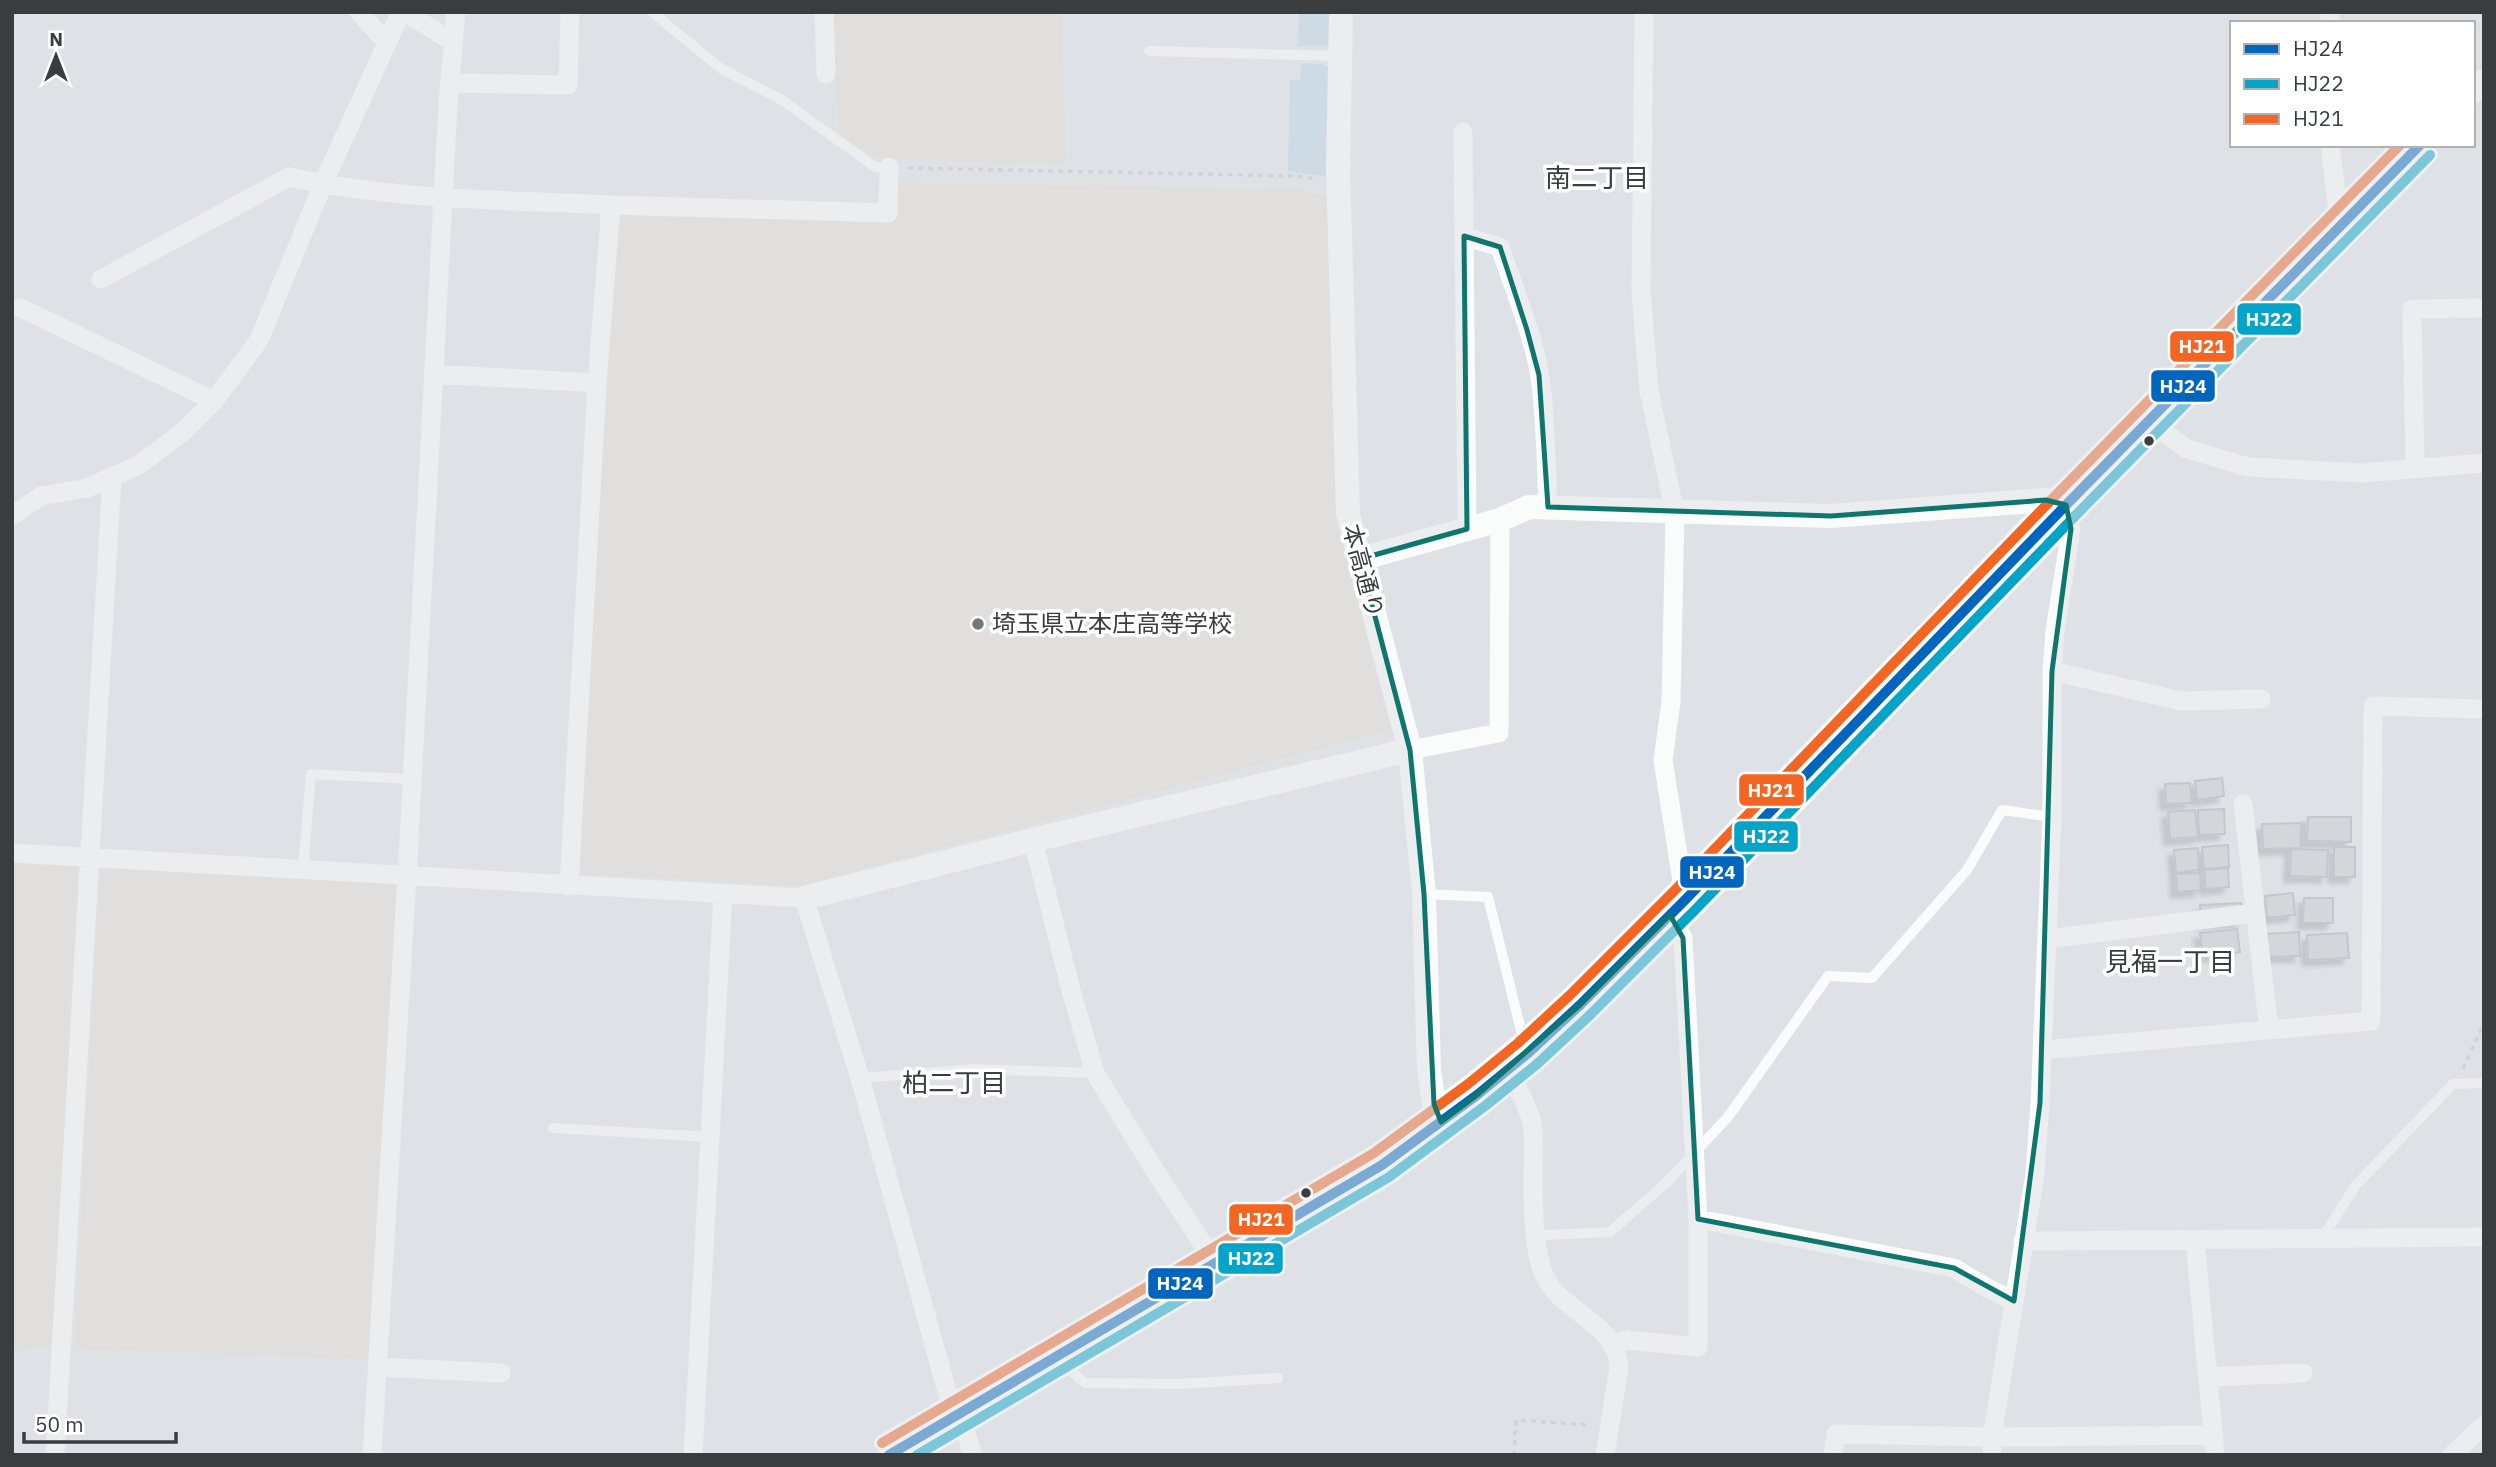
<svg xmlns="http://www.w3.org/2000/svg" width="2496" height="1467" font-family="'IBM Plex Sans','Noto Sans JP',sans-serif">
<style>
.industrial{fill:#e5d9d6}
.education{fill:#e4dad4}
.green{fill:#bad0e2}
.building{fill:#c7c9cd;stroke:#a4a6aa;stroke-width:2;filter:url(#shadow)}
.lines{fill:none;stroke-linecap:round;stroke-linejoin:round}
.path{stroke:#c1c2c4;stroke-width:3.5;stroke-dasharray:5 5;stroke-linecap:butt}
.service{stroke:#fafbfb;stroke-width:10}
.minor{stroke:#fafbfb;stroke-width:19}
.tertiary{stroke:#fafbfb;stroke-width:24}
.bus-1-casing{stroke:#fff;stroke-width:16}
.bus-2-casing{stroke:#fff;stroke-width:16}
.bus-3-casing{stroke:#fff;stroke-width:16}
.bus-1{stroke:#0065bd;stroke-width:10}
.bus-2{stroke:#03a4c7;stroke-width:10}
.bus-3{stroke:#f26522;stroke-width:10}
.marked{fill:none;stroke:#0f766e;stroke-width:5;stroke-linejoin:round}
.bus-dot{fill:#3a3d40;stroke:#fff;stroke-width:2.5}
.poi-dot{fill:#73777a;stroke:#fff;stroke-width:2.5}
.labels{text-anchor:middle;stroke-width:7;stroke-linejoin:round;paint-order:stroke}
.street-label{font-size:24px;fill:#3a3d40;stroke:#fff}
.poi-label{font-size:24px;fill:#3a3d40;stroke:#fff;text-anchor:start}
.neighbourhood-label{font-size:26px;fill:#3a3d40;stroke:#fff}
.line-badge{stroke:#fff;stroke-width:2.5}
.badge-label{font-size:19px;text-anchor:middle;font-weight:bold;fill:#fff}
</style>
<defs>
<filter id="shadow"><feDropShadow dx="-6" dy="6" stdDeviation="2" flood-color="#0004"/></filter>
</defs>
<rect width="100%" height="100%" fill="#dee2e6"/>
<path class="industrial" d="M12 861 76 864 78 868 55 1349 12 1346Z
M108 868 401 884 373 1360 74 1349 99 874Z"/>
<path class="education" d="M833 12H1062L1066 165 877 159 839 133Z
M896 182 1299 189 1329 197 1336 517 1391 730 798 886 586 874 578 866 617 218 622 213 895 218Z"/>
<path class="green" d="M1299 12H1331L1330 46H1298Z
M1301 63 1323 64 1328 67 1327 177 1288 171 1290 80H1300Z"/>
<path class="building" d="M2222 778 2224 796 2197 800 2195 781Z
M2190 783 2192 803 2166 804 2165 784Z
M2224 809 2225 834 2199 835 2198 810Z
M2195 810 2198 837 2170 839 2168 812Z
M2308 817H2351V842L2307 841Z
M2301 823V848L2263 849 2262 824Z
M2228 845 2229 867 2204 869 2202 847Z
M2334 847H2355V877H2334Z
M2198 848 2199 870 2176 873 2174 850Z
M2291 849 2328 850 2327 877 2290 876Z
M2228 868 2229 887 2206 889 2204 870Z
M2200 873 2201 890 2177 892 2176 874Z
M2293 893 2295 915 2267 918 2265 896Z
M2304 898H2333V923H2303Z
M2241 903 2242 921 2201 923 2200 905Z
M2237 929 2240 952 2203 956 2200 933Z
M2299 932 2300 956 2265 957 2264 934Z
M2347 933 2349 958 2308 960 2307 935Z"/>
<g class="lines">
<path class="path" d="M908 168 1296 176 1317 179
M2463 1069 2484 1023
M1514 1455 1516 1420 1591 1425"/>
<path class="service" d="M652 12 720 68 782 100 875 167H889
M1149 51 1340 56
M303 870 311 774 412 779
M1425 894 1488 897 1526 1051
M860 1078 973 1069 1095 1073
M553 1128 710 1137
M1536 1233 1546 1235 1610 1232 1667 1182 1728 1117 1828 976 1872 978 1967 870 2002 810 2052 817
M2322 1238 2356 1185 2453 1084 2484 1083
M1057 1359 1085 1383 1180 1384 1278 1378"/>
<path class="minor" d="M359 12 387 43
M405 12 453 42
M824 12 826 74
M1644 12 1641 291 1649 391 1675 513 1671 702 1663 760 1685 900
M2330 23V12
M450 83 568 85 570 12
M1463 132 1467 529
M2330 145 2340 226
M611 205 888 213 889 167
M1464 236 1500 247C1514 289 1533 334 1540 377 1546 420 1546 464 1548 507
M101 279 289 177C394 200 504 200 611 205L597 383 569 886
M21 308 214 401
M434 374 597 383
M2149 422 2187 449 2248 467 2362 473 2484 463
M2415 469 2412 309 2484 308
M12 516 41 496 87 488 139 465 183 432 214 401 259 340 323 184 401 12
M2052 671 2181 701 2261 699
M1410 750 1499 733 1500 520
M2243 804 2269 1030
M1033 840 1071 990 1095 1073 1154 1169 1215 1263
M12 853 804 898 860 1078 948 1395 961 1412 972 1455
M1670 915 1683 938 1698 1219 1954 1268 1989 1289 2014 1301
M2047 939 2255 913
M2042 1050 2371 1021 2373 706 2484 709
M1508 1069C1516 1086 1528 1105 1532 1123 1534 1132 1533 1142 1533 1150 1534 1186 1530 1248 1546 1279 1564 1313 1617 1324 1619 1367L1605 1455
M2195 1240 2215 1455
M2023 1241 2484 1237
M1614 1344 1627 1340 1698 1347V1219
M378 1367 501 1373
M2208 1377 2303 1373
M55 1455 112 476
M372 1455 407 877 448 105 456 12
M693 1455 723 894
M1833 1455 1836 1434 1992 1437 2214 1435
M1992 1455V1437L2035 1174 2040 1103 2052 817V671L2055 631 2071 529 2066 505
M2452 1455 2484 1425"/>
<path class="tertiary" d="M1341 12 1338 168 1348 514 1410 750 1424 894 1429 1070 1434 1104 1441 1122
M2473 91 2484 81
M1360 559 1500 520 1529 507 1831 516 2046 500 2066 505
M804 898 1033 840 1410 750
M889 1455 1382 1165 1477 1095 1527 1054 1580 1005 1685 900 2066 505 2420 145"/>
<defs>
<path id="bus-1" d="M889 1455 1382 1165 1477 1095 1527 1054 1580 1005 1685 900 2066 505 2420 145"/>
<path id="bus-2" d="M917 1455 1389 1177 1485 1106 1536 1065 1590 1015 1695 910 2076 515 2430 155"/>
<path id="bus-3" d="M882 1443 1374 1153 1468 1084 1518 1043 1570 995 1675 890 2056 495 2400 145"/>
</defs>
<use href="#bus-1" class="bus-1-casing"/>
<use href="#bus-2" class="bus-2-casing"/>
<use href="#bus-3" class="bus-3-casing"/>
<use href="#bus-1" class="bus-1"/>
<use href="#bus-2" class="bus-2"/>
<use href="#bus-3" class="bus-3"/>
</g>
<path d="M0 0H2496V1467H0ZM1464 236 1500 247 1527 330 1539 375 1548 507 1831 516 2046 500 2066 505 2071 529 2052 671 2040 1103 2014 1301 1954 1268 1698 1219 1683 938 1670 915 1580 1005 1477 1095 1441 1122 1434 1104 1424 894 1410 750 1360 559 1467 529Z" fill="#dee2e6" fill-opacity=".55" fill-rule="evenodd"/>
<path class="marked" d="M1464 236 1500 247 1527 330 1539 375 1548 507 1831 516 2046 500 2066 505 2071 529 2052 671 2040 1103 2014 1301 1954 1268 1698 1219 1683 938 1670 915 1580 1005 1477 1095 1441 1122 1434 1104 1424 894 1410 750 1360 559 1467 529Z"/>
<g class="bus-dot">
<circle cx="2149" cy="441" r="6"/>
<circle cx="1306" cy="1193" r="6"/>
</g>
<circle class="poi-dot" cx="978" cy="624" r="7"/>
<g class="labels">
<g class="street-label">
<text transform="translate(1363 571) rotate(75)" y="8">本高通り</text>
</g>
<g class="poi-label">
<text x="992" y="632">埼玉県立本庄高等学校</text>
</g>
<g class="neighbourhood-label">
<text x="1597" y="187">南二丁目</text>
<text x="2170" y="971">見福一丁目</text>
<text x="954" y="1092">柏二丁目</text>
</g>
</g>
<g class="line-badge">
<rect x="2236" y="302" width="66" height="34" rx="7" fill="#03a4c7"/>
<rect x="2169" y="330" width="66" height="33" rx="7" fill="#f26522"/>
<rect x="2150" y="369" width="66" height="34" rx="7" fill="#0065bd"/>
<rect x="1738" y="773" width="67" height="34" rx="7" fill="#f26522"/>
<rect x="1733" y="820" width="66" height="33" rx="7" fill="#03a4c7"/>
<rect x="1679" y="855" width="66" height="34" rx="7" fill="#0065bd"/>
<rect x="1228" y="1203" width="66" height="33" rx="7" fill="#f26522"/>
<rect x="1217" y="1242" width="67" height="33" rx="7" fill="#03a4c7"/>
<rect x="1147" y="1267" width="67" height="33" rx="7" fill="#0065bd"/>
</g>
<g class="badge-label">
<text x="2269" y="326">HJ22</text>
<text x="2202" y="353">HJ21</text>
<text x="2183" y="393">HJ24</text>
<text x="1771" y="797">HJ21</text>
<text x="1766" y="843">HJ22</text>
<text x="1712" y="879">HJ24</text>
<text x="1261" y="1226">HJ21</text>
<text x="1251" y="1265">HJ22</text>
<text x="1180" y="1290">HJ24</text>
</g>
<rect width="2496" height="1467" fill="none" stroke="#3a3d40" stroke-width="28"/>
<rect x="2230" y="21" width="245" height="126" fill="#ffffff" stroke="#b0b1b3" stroke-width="2"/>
<rect x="2244" y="44" width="35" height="10" fill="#0065bd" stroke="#b0b1b3" stroke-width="2"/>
<text x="2293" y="56" font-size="21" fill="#3a3d40">HJ24</text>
<rect x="2244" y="79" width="35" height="10" fill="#03a4c7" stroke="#b0b1b3" stroke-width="2"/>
<text x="2293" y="91" font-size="21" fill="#3a3d40">HJ22</text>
<rect x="2244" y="114" width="35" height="10" fill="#f26522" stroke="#b0b1b3" stroke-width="2"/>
<text x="2293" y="126" font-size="21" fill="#3a3d40">HJ21</text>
<g transform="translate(56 56)" stroke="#ffffff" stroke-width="5" paint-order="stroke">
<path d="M0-5L12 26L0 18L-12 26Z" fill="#3a3d40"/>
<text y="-10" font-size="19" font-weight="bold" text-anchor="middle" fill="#3a3d40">N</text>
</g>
<path d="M24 1432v10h152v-10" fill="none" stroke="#3a3d40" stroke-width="3.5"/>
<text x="35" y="1432" font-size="21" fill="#3a3d40" stroke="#ffffff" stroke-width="5" paint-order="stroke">50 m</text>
</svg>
